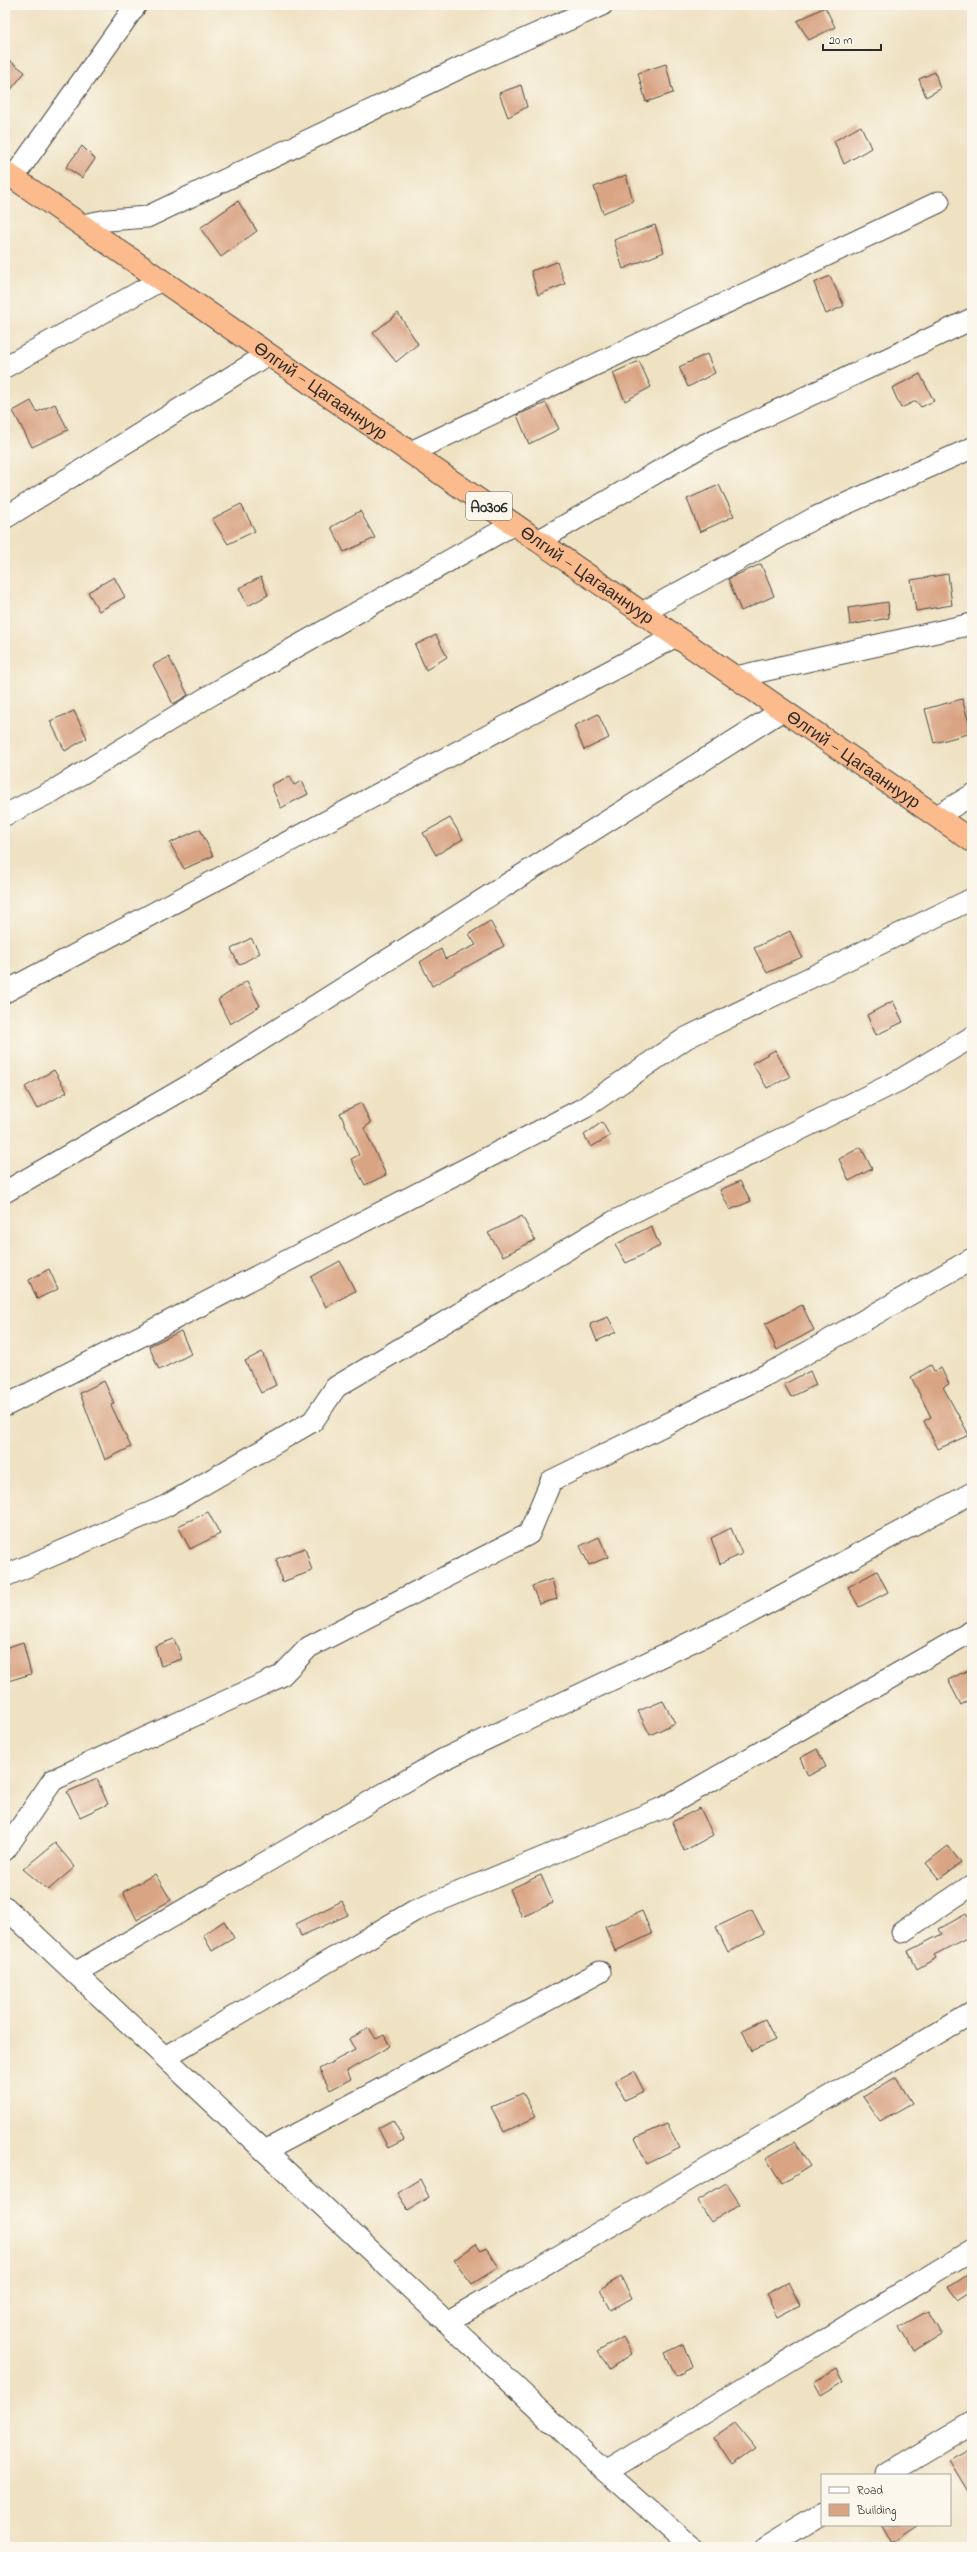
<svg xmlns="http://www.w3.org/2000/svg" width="977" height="2552" font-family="'Indie Flower',sans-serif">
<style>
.building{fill:#d9a484}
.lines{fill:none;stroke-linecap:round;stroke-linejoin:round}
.minor-casing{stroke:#484642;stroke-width:23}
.trunk-casing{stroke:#484642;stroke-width:24}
.minor{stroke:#fff;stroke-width:21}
.trunk{stroke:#fbbb8d;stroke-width:22}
.labels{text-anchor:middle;stroke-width:4;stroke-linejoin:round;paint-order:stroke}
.shield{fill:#fbf7ec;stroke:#696865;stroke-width:1}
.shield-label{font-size:16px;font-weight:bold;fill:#2b2b2b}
.street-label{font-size:17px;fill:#2b2b2b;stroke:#fbf7ec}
</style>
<rect width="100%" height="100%" fill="#fbf7ec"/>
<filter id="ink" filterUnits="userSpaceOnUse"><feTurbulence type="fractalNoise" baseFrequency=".025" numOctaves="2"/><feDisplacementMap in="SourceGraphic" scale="8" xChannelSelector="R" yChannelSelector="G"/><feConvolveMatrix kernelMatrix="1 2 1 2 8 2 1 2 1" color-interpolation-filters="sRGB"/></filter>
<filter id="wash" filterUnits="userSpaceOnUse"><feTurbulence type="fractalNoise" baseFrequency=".012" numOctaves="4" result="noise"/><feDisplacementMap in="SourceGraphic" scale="16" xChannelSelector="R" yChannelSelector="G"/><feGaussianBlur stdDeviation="0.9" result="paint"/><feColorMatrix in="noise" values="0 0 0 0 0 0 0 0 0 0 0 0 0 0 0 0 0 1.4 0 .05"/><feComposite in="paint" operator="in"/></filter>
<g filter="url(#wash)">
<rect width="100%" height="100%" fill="#efe2c3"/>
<g id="blocks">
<path class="building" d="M825 7 835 27 809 40 797 21Z
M5 57 25 72 5 97Z
M666 64 673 93 646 102 638 73Z
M935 72 940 89 926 97 919 79Z
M521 85 527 107 508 117 499 93Z
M861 126 871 148 844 164 834 141Z
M82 146 95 159 82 178 66 167Z
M626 175 633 201 603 213 594 187Z
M238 201 257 231 221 257 200 228Z
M655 225 664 252 623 269 614 240Z
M557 262 565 284 538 295 531 271Z
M830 276 844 306 826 314 814 283Z
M398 313 418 344 396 362 373 333Z
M707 354 715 373 688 387 679 367Z
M639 361 651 387 625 401 613 373Z
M920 374 934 401 921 407 916 401 901 408 892 388Z
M31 401 37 412 55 404 68 430 32 447 13 411Z
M546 403 559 429 529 444 517 415Z
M719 485 734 516 700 532 687 499Z
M241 504 255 531 228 544 212 519Z
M360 511 375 538 344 552 331 527Z
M761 564 774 596 741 611 728 579Z
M948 574 952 605 916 611 911 580Z
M114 577 125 597 99 611 88 592Z
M261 577 268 595 248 606 239 588Z
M888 602 889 618 850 625 848 608Z
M436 635 447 657 426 670 415 645Z
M169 657 188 695 173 704 153 665Z
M962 699 972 733 934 743 925 709Z
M74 711 87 738 65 751 50 721Z
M598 714 609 738 584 750 574 726Z
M290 776 294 785 302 781 308 794 281 808 271 785Z
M450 818 463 839 436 855 423 833Z
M200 829 213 856 184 869 170 843Z
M490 921 504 946 432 986 420 962 441 949 445 959 476 945 469 934Z
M790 931 802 957 767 973 754 948Z
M251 938 260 953 239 965 231 949Z
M247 981 260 1006 230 1024 218 1000Z
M893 1001 903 1022 876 1035 867 1015Z
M775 1050 790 1077 767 1088 752 1063Z
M54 1070 67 1092 37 1109 25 1087Z
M361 1103 371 1123 364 1128 386 1175 365 1185 351 1159 359 1155 340 1113Z
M602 1122 610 1136 591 1147 584 1135Z
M861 1147 872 1169 849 1181 839 1159Z
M740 1181 751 1201 730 1210 720 1190Z
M522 1216 535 1240 503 1256 488 1233Z
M651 1226 660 1246 626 1263 615 1245Z
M340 1261 355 1291 326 1307 311 1277Z
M49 1269 58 1289 37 1299 29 1280Z
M802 1305 814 1330 777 1350 765 1324Z
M608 1317 616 1332 597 1341 590 1324Z
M181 1331 191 1354 159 1370 149 1346Z
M262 1352 276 1385 261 1393 245 1361Z
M931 1365 934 1371 941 1368 949 1384 943 1387 969 1435 938 1449 924 1421 931 1417 911 1377Z
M810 1371 816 1385 791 1397 784 1384Z
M104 1381 114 1403 111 1405 131 1447 105 1460 80 1393Z
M208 1512 220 1534 190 1549 178 1526Z
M731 1528 742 1554 720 1564 711 1538Z
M599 1537 608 1557 589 1565 580 1546Z
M305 1548 312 1571 282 1582 276 1559Z
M877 1571 888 1592 859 1607 848 1587Z
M552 1579 557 1599 539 1604 532 1586Z
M174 1639 182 1659 161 1666 155 1646Z
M23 1642 31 1674 5 1682V1648Z
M972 1668V1699L961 1705 948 1680Z
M663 1701 675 1723 650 1735 638 1711Z
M817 1749 826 1767 808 1776 800 1758Z
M97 1779 108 1804 80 1817 67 1792Z
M700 1808 713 1835 684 1851 672 1822Z
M55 1843 75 1867 48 1890 23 1869Z
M948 1846 961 1863 939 1879 926 1863Z
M155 1874 171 1900 137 1920 123 1892Z
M541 1875 553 1903 522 1917 510 1889Z
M342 1901 348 1915 301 1936 296 1924Z
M752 1910 764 1933 728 1952 716 1927Z
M642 1911 652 1934 615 1951 605 1927Z
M966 1914 972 1923V1935L934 1955 936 1958 917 1969 908 1951 942 1934 939 1929Z
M224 1921 234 1938 212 1951 203 1935Z
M765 2019 775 2040 752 2051 742 2030Z
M369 2028 376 2039 384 2035 390 2046 347 2071 351 2079 330 2090 319 2069 355 2050 349 2039Z
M634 2071 644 2091 625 2100 615 2081Z
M896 2077 912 2103 880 2121 863 2097Z
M523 2093 536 2117 504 2132 491 2107Z
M393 2120 404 2140 388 2148 378 2128Z
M667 2124 680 2148 647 2164 635 2138Z
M794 2142 810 2166 782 2184 766 2158Z
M420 2179 429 2197 408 2210 397 2193Z
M726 2183 740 2204 711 2222 697 2201Z
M476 2244 481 2251 486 2248 499 2267 472 2284 454 2260Z
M972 2272V2290L958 2299 949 2287Z
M621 2277 632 2298 611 2310 600 2289Z
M788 2282 800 2305 777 2317 766 2294Z
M928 2311 942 2334 913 2352 899 2327Z
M623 2337 632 2354 609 2369 597 2352Z
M684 2344 693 2367 676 2376 665 2353Z
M837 2368 844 2381 821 2395 814 2382Z
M735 2423 756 2449 733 2465 714 2437Z
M972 2447V2498L949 2460Z
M880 2525H917L890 2543Z"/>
</g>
</g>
<g filter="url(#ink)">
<use href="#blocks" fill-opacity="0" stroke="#484642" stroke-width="1"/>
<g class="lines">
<defs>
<path id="minor" d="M13 178 136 5
M82 225 108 220 147 217 464 66 602 5
M5 367 161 280
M411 452 939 202
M5 518 268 354
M538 541 704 445 972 319
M642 613 816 517 972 448
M736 677 972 624
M5 815 53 791 211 695 514 524
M937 816 972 795
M5 992 676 636
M5 1192 190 1085 783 710
M5 1406 584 1108 686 1038 972 899
M5 1576 166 1506 313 1421 336 1387 613 1222 900 1080 972 1037
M5 1850 53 1780 281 1676 309 1647 529 1534 551 1481 782 1367 972 1259
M5 1907 606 2472 691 2547
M902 1932 972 1885
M75 1973 442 1760 727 1625 972 1493
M165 2057 414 1911 665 1807 972 1631
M265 2151 600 1972
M447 2322 972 2013
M606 2472 972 2250
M885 2475 972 2423
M766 2547 822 2513"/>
<g id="trunk">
<path id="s1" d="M5 172 972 841"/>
</g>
</defs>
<use href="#minor" class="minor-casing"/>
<use href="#trunk" class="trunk-casing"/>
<use href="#minor" class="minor"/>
<use href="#trunk" class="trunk"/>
</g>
</g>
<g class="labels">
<rect class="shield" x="466" y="492" width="46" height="28" rx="3"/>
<g class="shield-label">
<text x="489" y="512">A0306</text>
</g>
<g class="street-label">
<text dy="6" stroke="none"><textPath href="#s1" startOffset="384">Өлгий — Цагааннуур</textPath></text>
<text dy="6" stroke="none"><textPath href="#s1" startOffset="708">Өлгий — Цагааннуур</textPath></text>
<text dy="6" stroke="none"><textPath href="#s1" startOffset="1032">Өлгий — Цагааннуур</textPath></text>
</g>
</g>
<rect width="977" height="2552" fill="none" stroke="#fbf7ec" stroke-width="20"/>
<rect x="821" y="2474" width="130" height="52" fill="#fbf7ec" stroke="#a8a59f"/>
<rect x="829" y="2487" width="20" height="6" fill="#ffffff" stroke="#a8a59f"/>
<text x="857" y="2494" font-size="12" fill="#2b2b2b">Road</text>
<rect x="829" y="2504" width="20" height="12" fill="#d9a484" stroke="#a8a59f"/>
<text x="857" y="2514" font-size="12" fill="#2b2b2b">Building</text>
<path d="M823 44v6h58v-6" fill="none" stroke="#2b2b2b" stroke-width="2"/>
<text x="829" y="44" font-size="12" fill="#2b2b2b" stroke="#fbf7ec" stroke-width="3" paint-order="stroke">20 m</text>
</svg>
